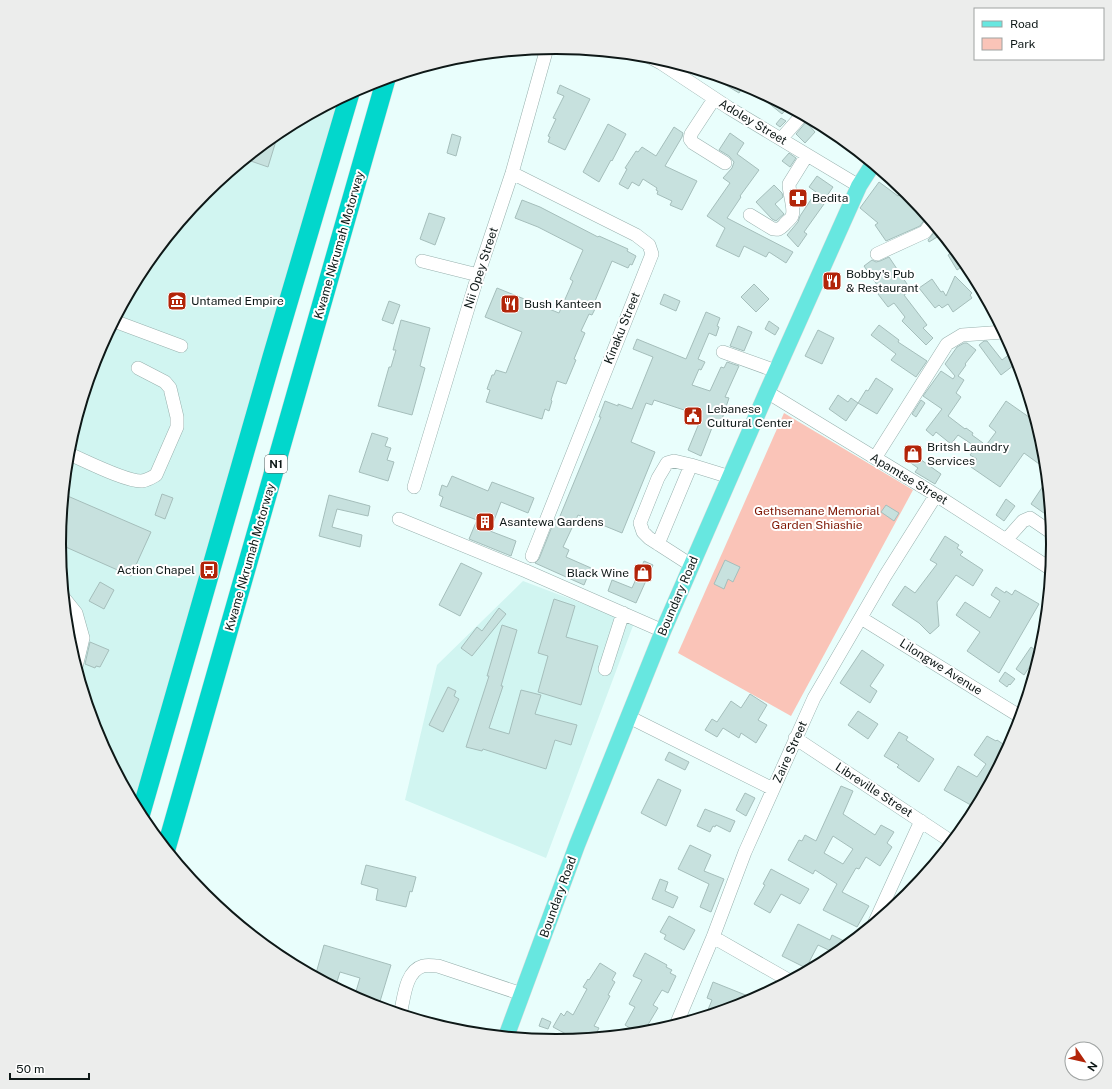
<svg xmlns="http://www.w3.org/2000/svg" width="1112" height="1089" font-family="'Public Sans',sans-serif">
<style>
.built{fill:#d1f5f1}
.green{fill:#fac4b8}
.building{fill:#c7e1de;stroke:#a5bebb;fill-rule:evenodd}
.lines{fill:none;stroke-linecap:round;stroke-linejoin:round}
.minor-casing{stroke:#98b1ae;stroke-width:14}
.major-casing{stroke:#d8dada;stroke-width:17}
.highway-casing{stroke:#d8dada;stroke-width:20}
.minor{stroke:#fff;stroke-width:13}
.major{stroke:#67e7e0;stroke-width:16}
.highway{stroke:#02d7cc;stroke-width:19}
.labels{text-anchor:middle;stroke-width:4;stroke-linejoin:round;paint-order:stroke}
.shield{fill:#fff;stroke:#565d5d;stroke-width:1}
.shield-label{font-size:11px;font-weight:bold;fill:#0e1817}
.street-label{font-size:12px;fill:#0e1817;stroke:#fff}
.poi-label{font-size:12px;fill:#0e1817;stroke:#fff;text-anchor:start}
.park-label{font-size:12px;fill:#7f1704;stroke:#fff}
.rim{fill:none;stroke:#0e1817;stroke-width:2}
</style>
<rect width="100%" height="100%" fill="#e9fefc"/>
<path class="built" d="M342 97 136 808 96 735 68 641 59 544 68 447 96 354 142 268 204 193 280 131Z
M523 581 634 623 546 858 405 800 437 665Z"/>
<path class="green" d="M784 413 913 490 791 716 678 653Z"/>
<path class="building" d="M715 75 744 84H745L739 93 714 78Z
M560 85 590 99 565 150 548 142 550 137 548 136 556 119 553 118 564 96 557 93Z
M763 94 785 105 788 107 782 114 761 97Z
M781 118 786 121 780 127 776 124Z
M806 122 815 132 805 143 796 134Z
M608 124 626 134 612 161 611 160 599 182 583 172Z
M674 127 683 133 682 137 665 166 697 181 682 210 670 205 672 201 657 194 658 191 656 190 657 188 643 179 639 186 632 182 628 189 619 184 627 169 625 168 636 151 638 152 642 147 656 156Z
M279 131 268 167 245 159 267 141Z
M730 133 744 143 737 154 759 170 740 196 741 197 727 218 793 252 786 263 769 252 766 257 744 246 739 257 716 246 725 228 707 216 730 183 723 178 732 168 734 162 729 156 719 150Z
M452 134 461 137 456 156 447 153Z
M789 153 796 158 790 167 782 161Z
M817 176 833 187 822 203 824 204 804 232 807 234 798 247 787 235 798 222 800 216 816 192 809 187Z
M879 182 898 196 905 190 908 193 927 216 920 226 886 241 875 225 878 223 860 208Z
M774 185 782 193 783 197 775 204 784 214 776 221 772 219 756 202Z
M522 200 540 207 598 237 599 236 628 249 627 251 636 256 632 265 630 264 628 268 612 261 595 301 598 303 592 315 589 314 581 331 585 333 574 359 576 360 566 384 557 381 551 400 552 401 549 411 545 409 542 419 486 402 490 390 487 389 492 375H494L496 370 506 373 522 332 485 317 497 288 559 313 573 281 570 279 583 250 538 227 515 218Z
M429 213 445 218 435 245 420 239Z
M937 229 942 234 929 242 928 240Z
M955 250 966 264 957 270 948 255Z
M889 257 911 290 904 295 927 325 923 328 933 338 926 345 902 321 905 317 894 303 888 307 878 294 882 292 864 266 872 260 876 262 880 261Z
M955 276 972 293 970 295 972 298 953 312 948 304 942 308 939 305 935 308 919 288 932 279 941 292 943 291 946 296Z
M754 284 769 299 756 312 741 297Z
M664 294 680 301 676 311 660 304Z
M389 301 400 305 393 324 382 320Z
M706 312 720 318 717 326 719 327 716 336 709 333 698 359 705 362 701 370 699 369 692 385 710 391 721 367 724 368 727 362 739 366 725 397 729 398 721 422 715 420 701 456 688 450 702 416 654 400 652 405 646 403 631 442 655 452 622 533 578 515 563 547 569 550 566 557 591 568 584 585 535 563 539 559 555 519 558 521 601 417H599L605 401 618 406V404L632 409 653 357 633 349 637 339 686 359Z
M401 320 430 328 420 366 425 368 412 415 378 406 389 367H391L396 350H393Z
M769 321 779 328 775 335 765 329Z
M879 325 899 340 898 342 927 361 916 377 891 360 896 354 871 335Z
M738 326 752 332 744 351 730 346Z
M818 330 834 338 822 364 805 356Z
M984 341H987L1002 360 1014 351 1018 362 1001 375 979 345Z
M964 343H967L976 350 965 364 966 365 958 376 964 380 956 393 961 397 948 416 965 429 966 428 973 433 972 435 983 443 981 446 984 448 996 432 989 426 1006 401 1036 422 1044 448 1046 469 1024 453 1000 487 971 467 977 459 970 455 976 447 958 435 951 444 936 432 933 436 926 430 942 409 923 396 941 371 953 379 955 376 945 364 957 347Z
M876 378 893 389 877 414 858 403 866 390 868 391Z
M838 395 848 402 851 398 858 403 846 421 829 409Z
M921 400 925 403 916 417 912 414Z
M372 433 388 438 385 446 391 448 387 460 394 462 388 481 359 472Z
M910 452 941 474 935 484 915 472 918 468 905 459Z
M452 476 488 491 492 482 534 498 528 513 501 502 490 531 516 541 511 556 469 539 477 520 440 506 443 497 439 495 442 485 447 487Z
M1047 480 1050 511 1051 518 1031 504Z
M63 494 151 532 131 576 59 544Z
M162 494 173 498 165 519 155 515Z
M329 495 370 506 368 516 337 509 332 527 362 535 360 547 319 536Z
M1006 499 1015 506 1004 521 996 515Z
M886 505 899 513 894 521 881 512Z
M945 536 959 545 957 548 963 552 960 555 983 570 973 586 956 575 937 602 939 626 930 634 919 623 892 605 905 586 915 593 937 564 930 560Z
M725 560 740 567 733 582 728 579 724 589 714 584Z
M644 561 653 565 636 603 608 591 612 580 632 588Z
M461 563 482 573 460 616 439 605Z
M100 582 114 590 104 609 89 601Z
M996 587 1005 593 1006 591 1012 595 1015 590 1039 604 999 673 967 651 980 632 956 615 965 602 990 618 1000 601 991 595Z
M554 599 575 606 566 637 598 646 581 705 538 692 548 656 538 653Z
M499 608 506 614 472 656 461 648 477 627 482 631Z
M502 625 517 630 501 686H503L489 728 509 734 521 690 541 695 535 714 577 725 571 745 555 740 546 769 483 749 482 751 466 747 489 676H487Z
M90 642 109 650 100 667 96 666 95 668 85 664Z
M1031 647 1039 653 1024 675 1016 669Z
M862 650 884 665 870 686 877 691 870 703 840 683Z
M1005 672 1015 679 1010 685 1009 684 1007 687 999 681Z
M448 687 456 691 454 696 459 699 443 732 429 725Z
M750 694 767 705 758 720 767 725 756 743 741 733 739 738 723 728 717 737 705 730 712 719 717 722 731 701 741 708Z
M858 711 878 724 868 739 848 725Z
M899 732 908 737 906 740 934 759 919 782 897 767 899 765 884 756Z
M987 736 996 741 997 740 1009 748 995 774 986 786 988 787 976 808 944 790 958 766 977 777 986 764 974 755Z
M669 752 689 762 685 770 665 760Z
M658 779 681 790 666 826 641 813Z
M841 786 853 791 843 814 875 835 881 825 894 832 887 843 892 847 880 866 866 857 859 869 856 868 842 892 869 906 857 927 823 910 837 884 815 870 813 874 788 860 799 840 802 841 805 835 816 841ZM833 836 853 849 843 864 824 853Z
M745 793 755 798 746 816 736 810Z
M705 809 735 821 730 832 716 825 715 827 713 826 710 832 697 826Z
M690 845 711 855 704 871 724 879 711 912 700 907 709 884 678 869Z
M366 865 416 877 412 892 410 891 406 907 376 900 378 889 361 884Z
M771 869 809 889 800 904 781 894 770 913 754 904 765 885 763 884Z
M660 879 668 882 665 891 678 897 673 908 652 899Z
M669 916 695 930 684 950 664 939 666 935 660 932Z
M798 924 830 940 832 935 850 944 837 954 818 945 806 968 782 956Z
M324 945 391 965 378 1008 365 1004 354 998 360 978 340 972 335 988 315 977Z
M645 953 667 965 666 967 672 970 670 973 676 976 668 993 662 990 653 1005 658 1008 643 1033 640 1034 625 1025 635 1007 629 1004 642 980 633 976Z
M600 963 616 973 612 980 615 982 608 995 610 996 594 1026 599 1028 594 1038 581 1040 575 1036 573 1040 565 1036 566 1034 553 1027 561 1013 564 1016 567 1011 573 1015 587 989 583 987 588 979 589 980Z
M713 982 748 996 745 1005 713 1014 707 1012 712 1000 707 998Z
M542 1018 551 1022 548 1029 539 1026Z"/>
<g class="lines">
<defs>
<path id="minor" d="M648 56 661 63 729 108 859 186
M714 99 691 134 690 139 693 143 725 163
M781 139 802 115
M512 173 636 235 649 245 652 254 532 556
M750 215 773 229C778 230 780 229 784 225 786 222 791 219 792 216 795 209 789 193 789 184L807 155
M877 254 925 232 932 222
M422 261 478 275
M114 321 181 346
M723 352 776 371
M767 392 936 495 1051 569
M67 453C84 460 126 482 142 481 148 480 151 478 156 475L177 427V417L170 388 165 382 138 368
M875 458 947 344 962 335 1004 332
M414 487 478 275 512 173 547 48
M399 519 526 571 663 631
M1006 540 1023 521 1030 518 1052 533
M658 544 691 465
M691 565 649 538 643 532 640 523 658 478 667 463 674 461 691 465 730 477
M64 598 76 613 83 638 76 667
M861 618 1021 717
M605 669 623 613
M629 717 773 789
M795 738 952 842
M874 924 921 821
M713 937 790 981
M400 1015C404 999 405 971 423 966 428 965 434 966 438 966L522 994
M676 1025 713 937 745 852 814 698 885 576 936 495"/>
<path id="major" d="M506 1037 577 845 663 631 767 392 859 186 873 164"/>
<path id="highway" d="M140 816 272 357 350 93
M166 849 386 79"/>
</defs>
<use href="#minor" class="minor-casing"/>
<use href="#major" class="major-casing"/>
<use href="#highway" class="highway-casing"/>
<use href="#minor" class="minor"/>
<use href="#major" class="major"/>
<use href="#highway" class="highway"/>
</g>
<defs>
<symbol id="pharmacy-square" viewBox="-11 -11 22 22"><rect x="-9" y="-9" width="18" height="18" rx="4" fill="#b22509" stroke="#fff"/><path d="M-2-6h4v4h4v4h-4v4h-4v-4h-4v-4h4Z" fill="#fff"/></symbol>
<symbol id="restaurant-square" viewBox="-11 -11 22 22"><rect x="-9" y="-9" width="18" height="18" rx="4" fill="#b22509" stroke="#fff"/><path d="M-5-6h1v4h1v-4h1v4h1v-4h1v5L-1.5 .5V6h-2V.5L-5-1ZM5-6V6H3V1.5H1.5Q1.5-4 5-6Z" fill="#fff"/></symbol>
<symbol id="museum-square" viewBox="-11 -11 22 22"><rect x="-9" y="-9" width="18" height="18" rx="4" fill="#b22509" stroke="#fff"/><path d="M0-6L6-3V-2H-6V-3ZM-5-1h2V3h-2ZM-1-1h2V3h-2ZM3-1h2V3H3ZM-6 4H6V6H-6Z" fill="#fff"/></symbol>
<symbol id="civic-square" viewBox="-11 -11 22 22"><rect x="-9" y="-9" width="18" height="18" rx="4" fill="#b22509" stroke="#fff"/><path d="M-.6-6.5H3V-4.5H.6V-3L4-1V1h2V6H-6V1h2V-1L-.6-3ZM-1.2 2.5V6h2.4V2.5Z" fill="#fff"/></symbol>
<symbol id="shop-square" viewBox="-11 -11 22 22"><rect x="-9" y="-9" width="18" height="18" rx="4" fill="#b22509" stroke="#fff"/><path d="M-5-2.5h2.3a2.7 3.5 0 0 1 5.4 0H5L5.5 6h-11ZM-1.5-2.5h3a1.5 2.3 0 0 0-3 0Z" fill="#fff"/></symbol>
<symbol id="building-square" viewBox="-11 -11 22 22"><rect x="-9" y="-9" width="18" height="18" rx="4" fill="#b22509" stroke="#fff"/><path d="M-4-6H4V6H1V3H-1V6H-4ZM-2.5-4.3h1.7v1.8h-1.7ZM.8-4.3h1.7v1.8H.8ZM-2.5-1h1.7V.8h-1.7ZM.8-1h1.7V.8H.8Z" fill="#fff"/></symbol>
<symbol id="bus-square" viewBox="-11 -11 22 22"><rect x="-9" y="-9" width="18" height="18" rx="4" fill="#b22509" stroke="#fff"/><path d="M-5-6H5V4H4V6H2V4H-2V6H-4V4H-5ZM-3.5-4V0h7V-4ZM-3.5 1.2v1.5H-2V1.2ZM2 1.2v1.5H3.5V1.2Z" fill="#fff"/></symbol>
</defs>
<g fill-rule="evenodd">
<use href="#pharmacy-square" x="787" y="187" width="22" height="22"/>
<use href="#restaurant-square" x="821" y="270" width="22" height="22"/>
<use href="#museum-square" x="166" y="290" width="22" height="22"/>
<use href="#restaurant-square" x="499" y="293" width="22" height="22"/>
<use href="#civic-square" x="682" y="405" width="22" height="22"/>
<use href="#shop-square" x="902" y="443" width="22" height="22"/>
<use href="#building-square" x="474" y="511" width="22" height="22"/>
<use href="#bus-square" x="198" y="559" width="22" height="22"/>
<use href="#shop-square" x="632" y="562" width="22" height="22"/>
</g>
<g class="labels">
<rect class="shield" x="265" y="455" width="22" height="18" rx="3"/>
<g class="shield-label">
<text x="276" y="468">N1</text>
</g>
<g class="street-label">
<text transform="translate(753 122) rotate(31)" y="4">Adoley Street</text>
<text transform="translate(339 245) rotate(-74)" y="4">Kwame Nkrumah Motorway</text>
<text transform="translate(481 268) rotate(-72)" y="4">Nii Opey Street</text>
<text transform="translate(622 328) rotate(-68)" y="4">Kinaku Street</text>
<text transform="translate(909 479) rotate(31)" y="4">Apamtse Street</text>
<text transform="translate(250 557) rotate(-74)" y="4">Kwame Nkrumah Motorway</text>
<text transform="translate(678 596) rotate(-67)" y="4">Boundary Road</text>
<text transform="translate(941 667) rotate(32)" y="4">Lilongwe Avenue</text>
<text transform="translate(790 752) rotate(-66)" y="4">Zaire Street</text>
<text transform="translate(874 790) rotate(33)" y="4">Libreville Street</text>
<text transform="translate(558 897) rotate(-70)" y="4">Boundary Road</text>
</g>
<g class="poi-label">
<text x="812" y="202">Bedita</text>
<text x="846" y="278">Bobby's Pub<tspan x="846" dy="14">&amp; Restaurant</tspan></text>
<text x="191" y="305">Untamed Empire</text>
<text x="524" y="308">Bush Kanteen</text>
<text x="707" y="413">Lebanese<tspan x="707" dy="14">Cultural Center</tspan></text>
<text x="927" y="451">Britsh Laundry<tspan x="927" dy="14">Services</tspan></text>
<text x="499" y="526">Asantewa Gardens</text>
<text x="195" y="574" text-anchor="end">Action Chapel</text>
<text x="629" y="577" text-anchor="end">Black Wine</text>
</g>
<g class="park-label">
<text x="817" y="515">Gethsemane Memorial<tspan x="817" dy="14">Garden Shiashie</tspan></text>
</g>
</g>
<path d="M0 0H1112V1089H0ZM66 544a490 490 0 1 1 980 0a490 490 0 1 1-980 0Z" fill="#ecedec" fill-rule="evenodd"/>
<path class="rim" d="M66 544a490 490 0 1 1 980 0a490 490 0 1 1-980 0Z"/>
<rect x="974" y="8" width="130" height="52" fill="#ffffff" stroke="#9fa3a2"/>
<rect x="982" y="21" width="20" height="6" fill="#67e7e0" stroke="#9fa3a2"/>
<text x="1010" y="28" font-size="12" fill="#0e1817">Road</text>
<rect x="982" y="38" width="20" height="12" fill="#fac4b8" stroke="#9fa3a2"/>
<text x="1010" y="48" font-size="12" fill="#0e1817">Park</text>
<g transform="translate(1084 1061) rotate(124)"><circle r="19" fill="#ffffff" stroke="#9fa3a2"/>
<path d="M0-3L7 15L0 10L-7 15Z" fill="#b22509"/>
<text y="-6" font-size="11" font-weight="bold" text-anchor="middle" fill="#0e1817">N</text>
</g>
<path d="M10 1073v6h79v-6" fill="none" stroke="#0e1817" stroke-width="2"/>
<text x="16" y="1073" font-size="12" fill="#0e1817" stroke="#ffffff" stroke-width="3" paint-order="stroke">50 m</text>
</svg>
